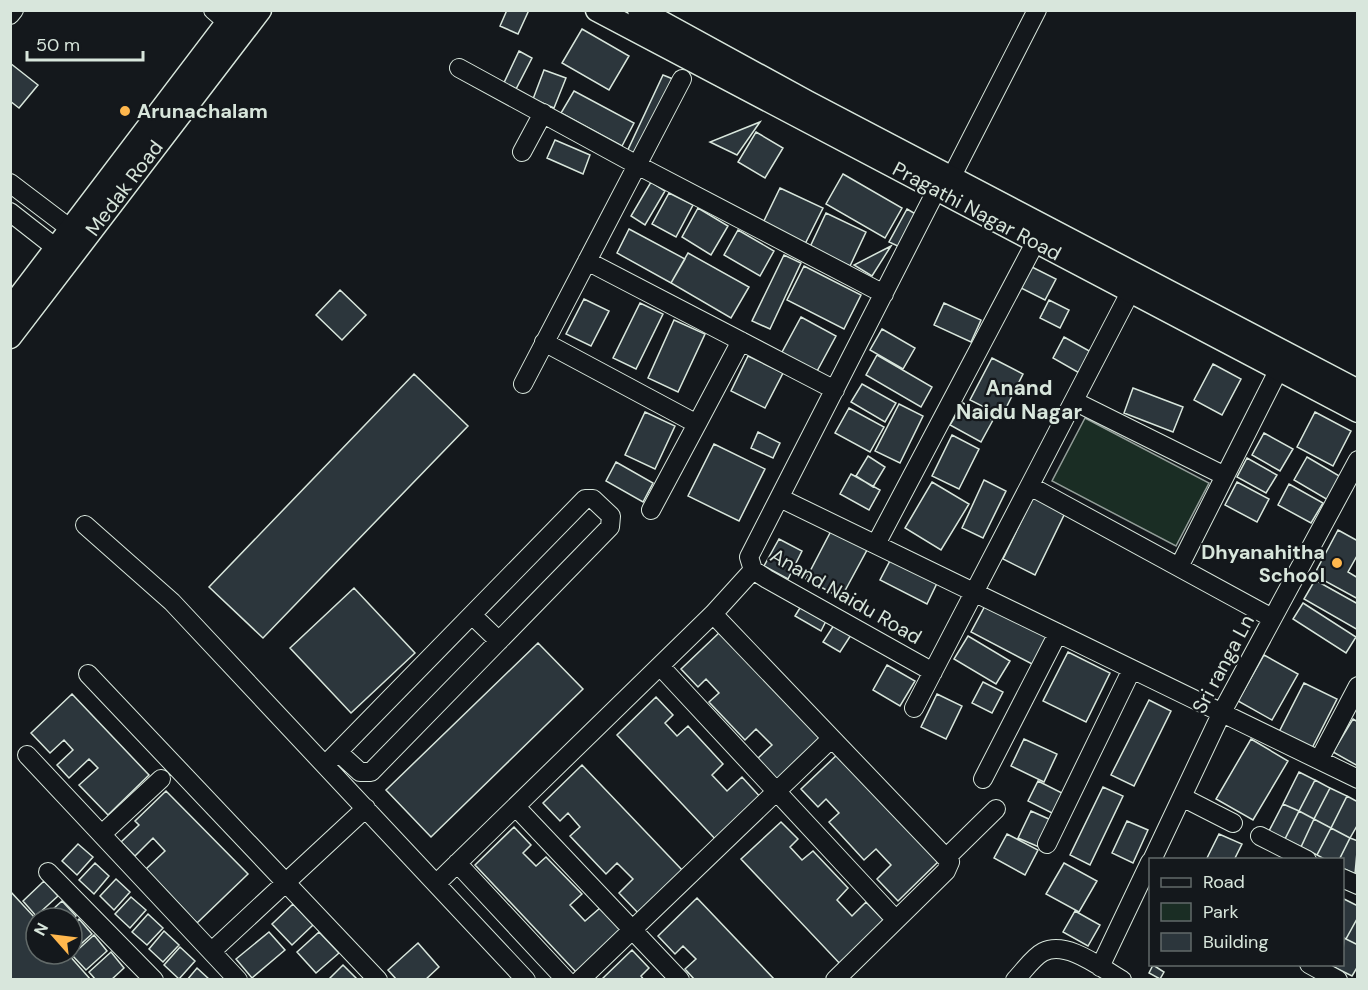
<svg xmlns="http://www.w3.org/2000/svg" width="1368" height="990" font-family="'DM Sans',sans-serif">
<style>
.green{fill:#1a2d24;stroke:#939e99;stroke-width:1.5}
.building{fill:#2c363c;stroke:#d8e6dc;stroke-width:1.5}
.lines{fill:none;stroke-linecap:round;stroke-linejoin:round}
.minor-casing{stroke:#d8e6dc;stroke-width:20}
.major-casing{stroke:#d8e6dc;stroke-width:25}
.minor{stroke:#14181c;stroke-width:18}
.major{stroke:#14181c;stroke-width:22}
.poi-dot{fill:#ffb74d;stroke:#14181c;stroke-width:2}
.labels{text-anchor:middle;stroke-width:4.5;stroke-linejoin:round;paint-order:stroke}
.poi-label{font-size:20px;font-weight:bold;fill:#d8e6dc;stroke:#14181c;text-anchor:start}
.street-label{font-size:20px;fill:#d8e6dc;stroke:#14181c}
.neighbourhood-label{font-size:21px;font-weight:bold;fill:#d8e6dc;stroke:#14181c}
</style>
<rect width="100%" height="100%" fill="#14181c"/>
<path class="green" d="M1085 418 1209 483 1176 546 1052 481Z"/>
<path class="building" d="M507 10H529L518 34 500 26Z
M582 29 629 56 609 90 562 63Z
M519 51 532 58 514 93 502 87Z
M10 63 38 85 19 108 10 101Z
M544 70 566 78 554 108 533 99Z
M663 75 673 79 634 160 625 156Z
M574 91 634 123 622 146 561 113Z
M760 122 737 155 710 142Z
M756 132 783 148 765 178 738 162Z
M555 140 590 155 583 174 547 158Z
M843 174 902 208 885 238 826 204Z
M651 182 665 191 645 225 631 216Z
M780 188 823 208 804 246 762 225Z
M669 193 693 205 676 237 652 224Z
M698 208 728 226 711 255 682 237Z
M907 209 919 216 902 248 889 242Z
M826 213 866 232 850 266 810 247Z
M629 229 685 259 671 283 617 253Z
M738 230 774 251 760 276 724 255Z
M891 246 872 276 854 265Z
M688 253 749 287 731 318 671 283Z
M784 255 801 263 770 329 752 321Z
M804 266 861 295 844 329 787 300Z
M1030 266 1056 279 1045 300 1019 287Z
M340 290 366 315 342 340 316 315Z
M584 299 609 311 591 346 566 334Z
M1049 300 1069 310 1060 328 1040 318Z
M640 303 663 314 636 369 613 358Z
M944 303 981 320 971 342 934 325Z
M801 317 836 336 816 373 781 354Z
M674 320 705 334 678 392 648 378Z
M882 329 915 348 903 369 870 350Z
M1064 337 1093 353 1081 374 1053 358Z
M877 355 932 387 921 407 866 375Z
M748 356 783 373 765 408 731 391Z
M992 358 1023 374 1002 416 970 400Z
M1213 364 1241 379 1222 415 1194 400Z
M414 374 468 426 263 638 209 587Z
M862 384 896 403 885 422 851 402Z
M1133 388 1183 407 1173 432 1124 413Z
M963 403 993 420 981 442 950 425Z
M899 404 923 416 900 463 875 451Z
M849 408 884 427 870 452 835 433Z
M645 412 675 426 655 469 625 455Z
M1315 412 1351 431 1333 466 1297 447Z
M758 432 780 443 773 458 751 448Z
M1264 433 1293 449 1280 471 1252 455Z
M952 435 979 449 959 489 932 476Z
M714 444 765 469 739 521 688 496Z
M868 456 885 467 873 487 856 476Z
M1307 457 1341 477 1328 500 1294 480Z
M1247 458 1277 475 1266 493 1237 477Z
M616 462 653 483 643 502 606 481Z
M851 474 880 490 869 510 840 494Z
M984 480 1006 491 983 538 962 528Z
M932 482 969 504 941 550 905 528Z
M1237 482 1269 499 1257 522 1225 505Z
M1289 484 1323 503 1311 523 1278 505Z
M1033 497 1065 513 1035 575 1003 559Z
M1338 530 1358 541V554L1348 572 1358 578V599L1314 575Z
M831 531 867 550 841 598 806 579Z
M779 539 802 551 788 579 764 566Z
M893 555 939 579 927 604 880 580Z
M1315 580 1358 604V630L1304 599Z
M354 588 415 653 351 713 290 648Z
M803 603 828 617 821 631 795 616Z
M1303 603 1356 637 1346 653 1293 619Z
M986 604 1049 637 1034 665 971 632Z
M834 625 851 635 840 652 823 642Z
M721 631 823 738 778 781 757 759 772 745 756 729 745 740 709 702 719 693 706 679 698 687 681 669Z
M968 636 1010 661 996 684 954 659Z
M538 643 583 689 431 837 386 790Z
M1068 652 1110 673 1086 722 1043 701Z
M1264 655 1298 674 1272 720 1238 701Z
M887 665 915 681 900 706 873 690Z
M983 682 1003 692 992 713 972 703Z
M1304 683 1337 699 1312 748 1279 732Z
M72 694 149 775 108 815 79 785 98 768 89 759 69 778 57 765 73 750 64 740 50 753 31 733Z
M937 694 962 706 946 739 921 727Z
M656 697 673 715 665 723 677 736 688 726 723 764 712 775 727 791 742 777 763 800 718 842 617 735Z
M1149 700 1171 711 1134 786 1111 775Z
M1353 719 1358 722V766L1333 752Z
M1024 739 1057 754 1044 782 1011 766Z
M1251 739 1288 761 1253 820 1216 799Z
M840 752 942 858 898 901 877 879 891 865 876 849 864 860 829 822 839 813 826 799 818 807 801 789Z
M582 765 684 872 640 915 619 893 633 879 617 863 606 874 570 836 580 827 568 813 560 821 543 803Z
M1299 772 1315 780 1299 811 1283 804Z
M1315 780 1330 788 1314 819 1299 811Z
M1038 781 1064 794 1054 814 1028 801Z
M1103 787 1123 796 1090 865 1070 855Z
M1330 788 1347 796 1331 828 1314 819Z
M166 791 248 874 197 923 146 869 165 851 153 838 135 856 121 842 139 825 135 821Z
M1347 796 1358 802V824L1350 838 1331 828Z
M1283 804 1299 811 1285 839 1269 831Z
M1031 811 1051 820 1039 847 1018 838Z
M1299 811 1314 819 1301 847 1285 839Z
M1314 819 1331 828 1317 855 1301 847Z
M1127 821 1148 830 1133 863 1112 853Z
M781 822 798 839 790 847 802 860 813 851 848 888 837 900 852 916 866 902 887 924 843 967 741 859Z
M514 827 531 845 523 853 536 866 546 857 582 894 570 905 585 921 600 908 621 930 576 972 475 865Z
M1331 828 1350 838 1339 860H1326L1317 855Z
M1007 834 1038 850 1025 875 994 858Z
M1219 834 1242 844 1234 860H1206Z
M1350 838 1358 841 1355 874 1342 868V860H1339Z
M78 844 93 857 77 875 62 861Z
M95 863 109 876 94 894 79 880Z
M1064 863 1097 881 1079 912 1046 894Z
M116 879 130 892 114 910 100 896Z
M44 881 58 896 36 916 23 901Z
M10 891 36 919V954H68L91 980H10Z
M131 897 146 910 130 928 115 914Z
M697 898 775 980H695L685 969 696 959 683 946 675 954 658 936Z
M1342 898 1358 906V917L1346 939 1342 938Z
M62 901 76 916 72 919 43 918Z
M293 904 313 925 292 945 272 924Z
M1075 911 1100 925 1088 946 1063 932Z
M148 914 163 928 147 945 132 932Z
M1358 917V945L1346 939Z
M79 919 92 934 72 952V925Z
M164 931 179 945 163 962 149 949Z
M269 932 285 950 252 978 236 959Z
M319 932 339 953 316 973 297 952Z
M94 935 107 951 86 970 72 955Z
M1344 938 1358 945V966L1352 976 1330 965 1342 964Z
M418 943 439 967 425 980H397L388 970Z
M180 947 195 961 179 979 164 965Z
M632 950 649 968 641 976 644 980H601Z
M111 952 124 968 111 980H96L89 972Z
M343 965 358 980H328Z
M1153 965 1164 972 1160 979 1149 973Z
M197 968 210 980H187Z"/>
<g class="lines">
<defs>
<path id="minor" d="M213 10 228 23
M10 15 14 10
M459 68 637 165 884 294
M522 152 543 113
M951 178 1037 10
M10 183 72 230
M10 212 56 248
M587 261 835 390
M544 342 697 424 741 341
M523 384 682 79
M1074 401 1225 476
M1030 486 1272 618
M780 498 1358 779
M651 510 697 424
M85 525 172 602 526 980
M876 544 1035 243
M1179 567 1279 369
M713 614 950 862 946 871 835 980
M472 615 499 641
M660 666 896 920
M933 672 767 579 753 570 749 557 937 189
M88 674 378 980
M914 708 1136 281
M27 755 238 980
M1319 760 1358 686
M325 765 585 499H593L611 516 610 527 371 772H360L338 752
M983 779 1058 633
M1182 797 1233 823
M516 807 680 980
M102 834 161 779
M1260 836 1307 860
M1047 844 1132 669
M946 858 996 809
M1152 860 1222 712 1358 460
M457 863 566 980
M48 872 154 980
M1342 878 1358 885
M436 884 713 614 753 570
M212 951 366 808
M1309 964 1338 980
M1100 967 1150 862
M580 980 831 739
M1015 980C1023 972 1033 957 1043 952 1067 940 1101 968 1122 980"/>
<path id="major" d="M597 10 1358 411
M639 10 807 102 1358 391
M10 309 237 10
M10 337 260 10"/>
</defs>
<use href="#minor" class="minor-casing"/>
<use href="#major" class="major-casing"/>
<use href="#minor" class="minor"/>
<use href="#major" class="major"/>
</g>
<g class="poi-dot">
<circle cx="125" cy="111" r="6"/>
<circle cx="1337" cy="563" r="6"/>
</g>
<g class="labels">
<g class="poi-label">
<text x="137" y="118">Arunachalam</text>
<text x="1325" y="559" text-anchor="end">Dhyanahitha<tspan x="1325" dy="23">School</tspan></text>
</g>
<g class="street-label">
<text transform="translate(124 188) rotate(-53)" y="7">Medak Road</text>
<text transform="translate(977 211) rotate(28)" y="7">Pragathi Nagar Road</text>
<text transform="translate(846 596) rotate(30)" y="7">Anand Naidu Road</text>
<text transform="translate(1223 664) rotate(-62)" y="7">Sri ranga Ln</text>
</g>
<g class="neighbourhood-label">
<text x="1019" y="395">Anand<tspan x="1019" dy="24">Naidu Nagar</tspan></text>
</g>
</g>
<rect width="1368" height="990" fill="none" stroke="#d8e6dc" stroke-width="24"/>
<rect x="1149" y="858" width="195" height="108" fill="#14181c" stroke="#626a69" stroke-width="1.5"/>
<rect x="1161" y="878" width="30" height="9" fill="#14181c" stroke="#626a69" stroke-width="1.5"/>
<text x="1203" y="888" font-size="18" fill="#d8e6dc">Road</text>
<rect x="1161" y="903" width="30" height="18" fill="#1a2d24" stroke="#626a69" stroke-width="1.5"/>
<text x="1203" y="918" font-size="18" fill="#d8e6dc">Park</text>
<rect x="1161" y="933" width="30" height="18" fill="#2c363c" stroke="#626a69" stroke-width="1.5"/>
<text x="1203" y="948" font-size="18" fill="#d8e6dc">Building</text>
<g transform="translate(54 936) rotate(298)"><circle r="28" fill="#14181c" stroke="#626a69" stroke-width="1.5"/>
<path d="M0-4.5L10 22L0 15L-10 22Z" fill="#ffb74d"/>
<text y="-9" font-size="16" font-weight="bold" text-anchor="middle" fill="#d8e6dc">N</text>
</g>
<path d="M27 51v9h116v-9" fill="none" stroke="#d8e6dc" stroke-width="3"/>
<text x="36" y="51" font-size="18" fill="#d8e6dc" stroke="#14181c" stroke-width="4.5" paint-order="stroke">50 m</text>
</svg>
